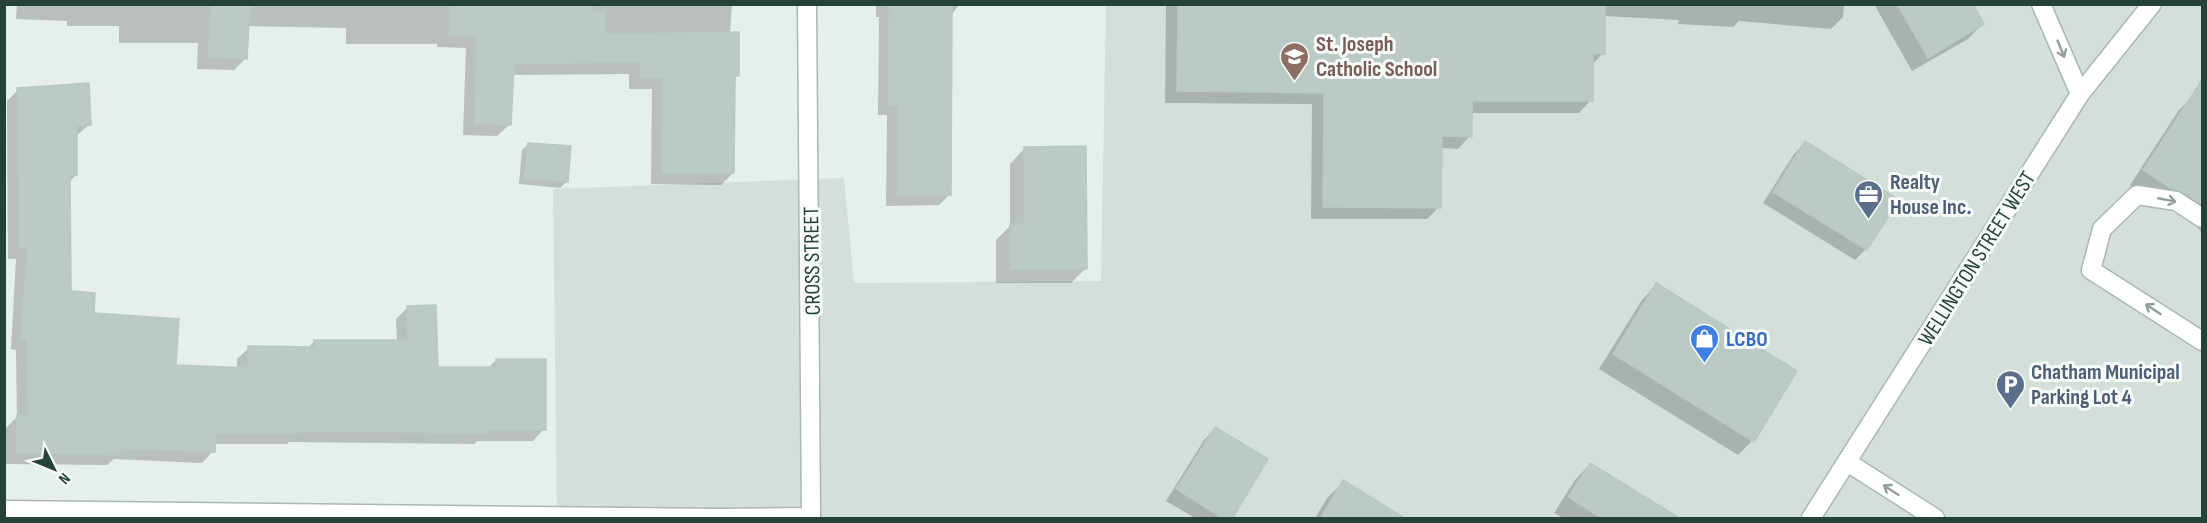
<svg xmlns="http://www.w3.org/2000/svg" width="2207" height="523" font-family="'Sofia Sans Condensed',sans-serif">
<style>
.built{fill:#d4dfda}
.shadow{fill:#0003}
.building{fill:#bbcac4;stroke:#b8c9c2;stroke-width:1.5}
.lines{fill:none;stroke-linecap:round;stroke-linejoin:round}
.service-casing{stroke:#a8b8b2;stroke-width:21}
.minor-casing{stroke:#a8b8b2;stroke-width:21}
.tertiary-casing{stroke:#a8b8b2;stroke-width:21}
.service{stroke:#fff;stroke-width:18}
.minor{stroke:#fff;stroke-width:18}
.tertiary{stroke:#fff;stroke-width:18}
.oneway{stroke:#92a09c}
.labels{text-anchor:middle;stroke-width:6;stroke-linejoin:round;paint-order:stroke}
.education-label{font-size:22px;font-weight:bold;fill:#785e54;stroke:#f7fbf9;text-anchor:start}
.service-label{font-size:22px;font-weight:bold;fill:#4e5e75;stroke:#f7fbf9;text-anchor:start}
.street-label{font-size:22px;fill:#24423a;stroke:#f7fbf9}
.shop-label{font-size:22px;font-weight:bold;fill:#366cbe;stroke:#f7fbf9;text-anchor:start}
</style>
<rect width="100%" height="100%" fill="#e6efeb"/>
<path class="built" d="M1106 5H2202V518H557L553 189 844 178 854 283 1101 281Z"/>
<path class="shadow" d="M17 4H732L730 33 737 76 734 79 733 173 721 185 651 184 652 89H629V74L512 75 510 124 497 136 463 135 466 48 437 47V44H346V28L247 26 246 58 234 70 197 69 198 43H119V26H67V21L16 19Z
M876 4H960L951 15 950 194 939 205 886 206 887 115H878L879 17H876Z
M1166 4H1844L1843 17 1831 29 1739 21 1733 27 1678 24 1679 20 1604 16 1603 53 1591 66V100L1579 113H1470V136L1458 149 1440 148 1439 207 1427 219H1311L1312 104 1165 103Z
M1874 4H1971L1982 24 1968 39 1912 71Z
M18 90 90 124 76 136V175L69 182 70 293 93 314 174 367 237 369V359L249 348H307L315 341 397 342 396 319 407 308 436 368H488L496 360 544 429 533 441H477L474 444 289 442 287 444H214L213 451 202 463 114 459 107 465 5 464 6 428 17 417 16 350 11 349 16 259H8L7 101Z
M2194 96 2202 102V233L2194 223 2167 206 2157 203 2130 185 2179 110Z
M1805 143 1866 249 1855 260 1763 203 1794 154Z
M528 144 566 182 560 188 519 184 522 150Z
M1024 149 1086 268 1071 283H996V240L1010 226V164Z
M1656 285 1752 441 1738 455 1599 369 1642 300Z
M1215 429 1230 518H1195L1166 501 1204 440Z
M1590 464 1678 518H1563L1554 513 1575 480Z
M1344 482 1403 518H1315L1328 497Z"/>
<path class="building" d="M211 4H250L247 59 208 57Z
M450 4H593V11H605V34L739 32V76H735L734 173H662L663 78H640V62L514 64 511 125 474 124 477 36 449 35Z
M889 4H952L951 195H897L898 105H888Z
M1178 4H1605V54H1593V101H1472V137L1442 136 1441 208 1323 207 1324 93 1177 91Z
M1897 4H1973L1984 24 1928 58Z
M2202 80V205L2182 192 2172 189 2143 170Z
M89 83 91 125 77 126V175H70L71 291 95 293 94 313 179 319 176 365 248 368V346L314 347V340H408L407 306 436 305 438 367H496V359H546V430H487V433L300 431V433H216L215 452 120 448V455L16 453 17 415H28L27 339 21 338 27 248H19L17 88Z
M1805 141 1899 200 1867 250 1773 192Z
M528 143 571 146 568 182 524 178Z
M1086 146 1087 269H1010V224H1024V147Z
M1656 283 1797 371 1754 442 1613 354Z
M1215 427 1268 459 1232 519H1224L1176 489Z
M1590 463 1681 519H1603L1568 497Z
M1343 480 1406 519H1320Z"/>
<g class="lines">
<defs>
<path id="service" d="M2202 218 2176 201 2137 195 2102 229 2091 270 2202 341"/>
<path id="minor" d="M807 4 811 518
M1847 462 1935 518
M4 510 718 518 811 517"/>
<path id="tertiary" d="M2041 4 2080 94
M1811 518 2080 94 2152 4"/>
</defs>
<use href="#service" class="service-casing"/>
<use href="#minor" class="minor-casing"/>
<use href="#tertiary" class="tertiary-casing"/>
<use href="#service" class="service"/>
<use href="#minor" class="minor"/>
<use href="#tertiary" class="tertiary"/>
</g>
<defs><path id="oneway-shaft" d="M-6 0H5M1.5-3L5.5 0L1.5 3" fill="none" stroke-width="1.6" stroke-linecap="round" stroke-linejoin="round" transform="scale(1.5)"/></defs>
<g class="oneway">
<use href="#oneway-shaft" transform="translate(2061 49) rotate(67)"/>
<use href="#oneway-shaft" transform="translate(2167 200) rotate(11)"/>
<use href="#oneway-shaft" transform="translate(2153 309) rotate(-147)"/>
<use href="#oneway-shaft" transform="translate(1891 490) rotate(-147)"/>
</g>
<defs>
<symbol id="school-pin" viewBox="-11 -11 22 30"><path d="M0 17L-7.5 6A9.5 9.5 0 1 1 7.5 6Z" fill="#8d6e63" stroke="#f7fbf9"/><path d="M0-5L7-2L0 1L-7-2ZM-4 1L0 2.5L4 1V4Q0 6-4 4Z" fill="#fff"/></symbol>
<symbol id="office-pin" viewBox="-11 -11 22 30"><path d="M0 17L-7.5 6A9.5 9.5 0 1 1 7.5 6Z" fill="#5c6f8a" stroke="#f7fbf9"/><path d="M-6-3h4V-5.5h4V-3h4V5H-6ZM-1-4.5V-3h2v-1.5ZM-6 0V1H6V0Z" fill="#fff"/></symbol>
<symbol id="shop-pin" viewBox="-11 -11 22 30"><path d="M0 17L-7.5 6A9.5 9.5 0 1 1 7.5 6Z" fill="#3f7fe0" stroke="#f7fbf9"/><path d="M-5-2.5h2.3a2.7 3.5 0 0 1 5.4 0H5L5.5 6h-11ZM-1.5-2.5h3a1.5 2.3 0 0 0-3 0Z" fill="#fff"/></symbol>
<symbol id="parking-pin" viewBox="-11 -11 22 30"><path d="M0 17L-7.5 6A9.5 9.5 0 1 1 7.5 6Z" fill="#5c6f8a" stroke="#f7fbf9"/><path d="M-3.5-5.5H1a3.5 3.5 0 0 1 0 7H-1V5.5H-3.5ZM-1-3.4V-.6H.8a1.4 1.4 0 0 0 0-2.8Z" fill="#fff"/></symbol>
</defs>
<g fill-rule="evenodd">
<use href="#school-pin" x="1278" y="40" width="33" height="45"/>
<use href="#office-pin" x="1852" y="178" width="33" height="45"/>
<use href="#shop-pin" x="1688" y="322" width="33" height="45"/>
<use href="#parking-pin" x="1994" y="368" width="33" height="45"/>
</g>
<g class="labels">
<g class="education-label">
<text x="1316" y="51">St. Joseph<tspan x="1316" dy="25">Catholic School</tspan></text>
</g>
<g class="service-label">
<text x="1890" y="189">Realty<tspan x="1890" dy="25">House Inc.</tspan></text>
<text x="2031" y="379">Chatham Municipal<tspan x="2031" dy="25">Parking Lot 4</tspan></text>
</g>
<g class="street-label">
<text transform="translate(1976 258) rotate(-58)" y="8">WELLINGTON STREET WEST</text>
<text transform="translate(811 261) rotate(-91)" y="8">CROSS STREET</text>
</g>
<g class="shop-label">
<text x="1726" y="346">LCBO</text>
</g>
</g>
<rect width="2207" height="523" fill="none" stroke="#24423a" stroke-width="12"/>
<g transform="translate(54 469) rotate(133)" stroke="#f7fbf9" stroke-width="4.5" paint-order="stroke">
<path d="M0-4.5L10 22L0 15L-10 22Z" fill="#24423a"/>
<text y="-9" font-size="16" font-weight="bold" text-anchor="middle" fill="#24423a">N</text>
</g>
</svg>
